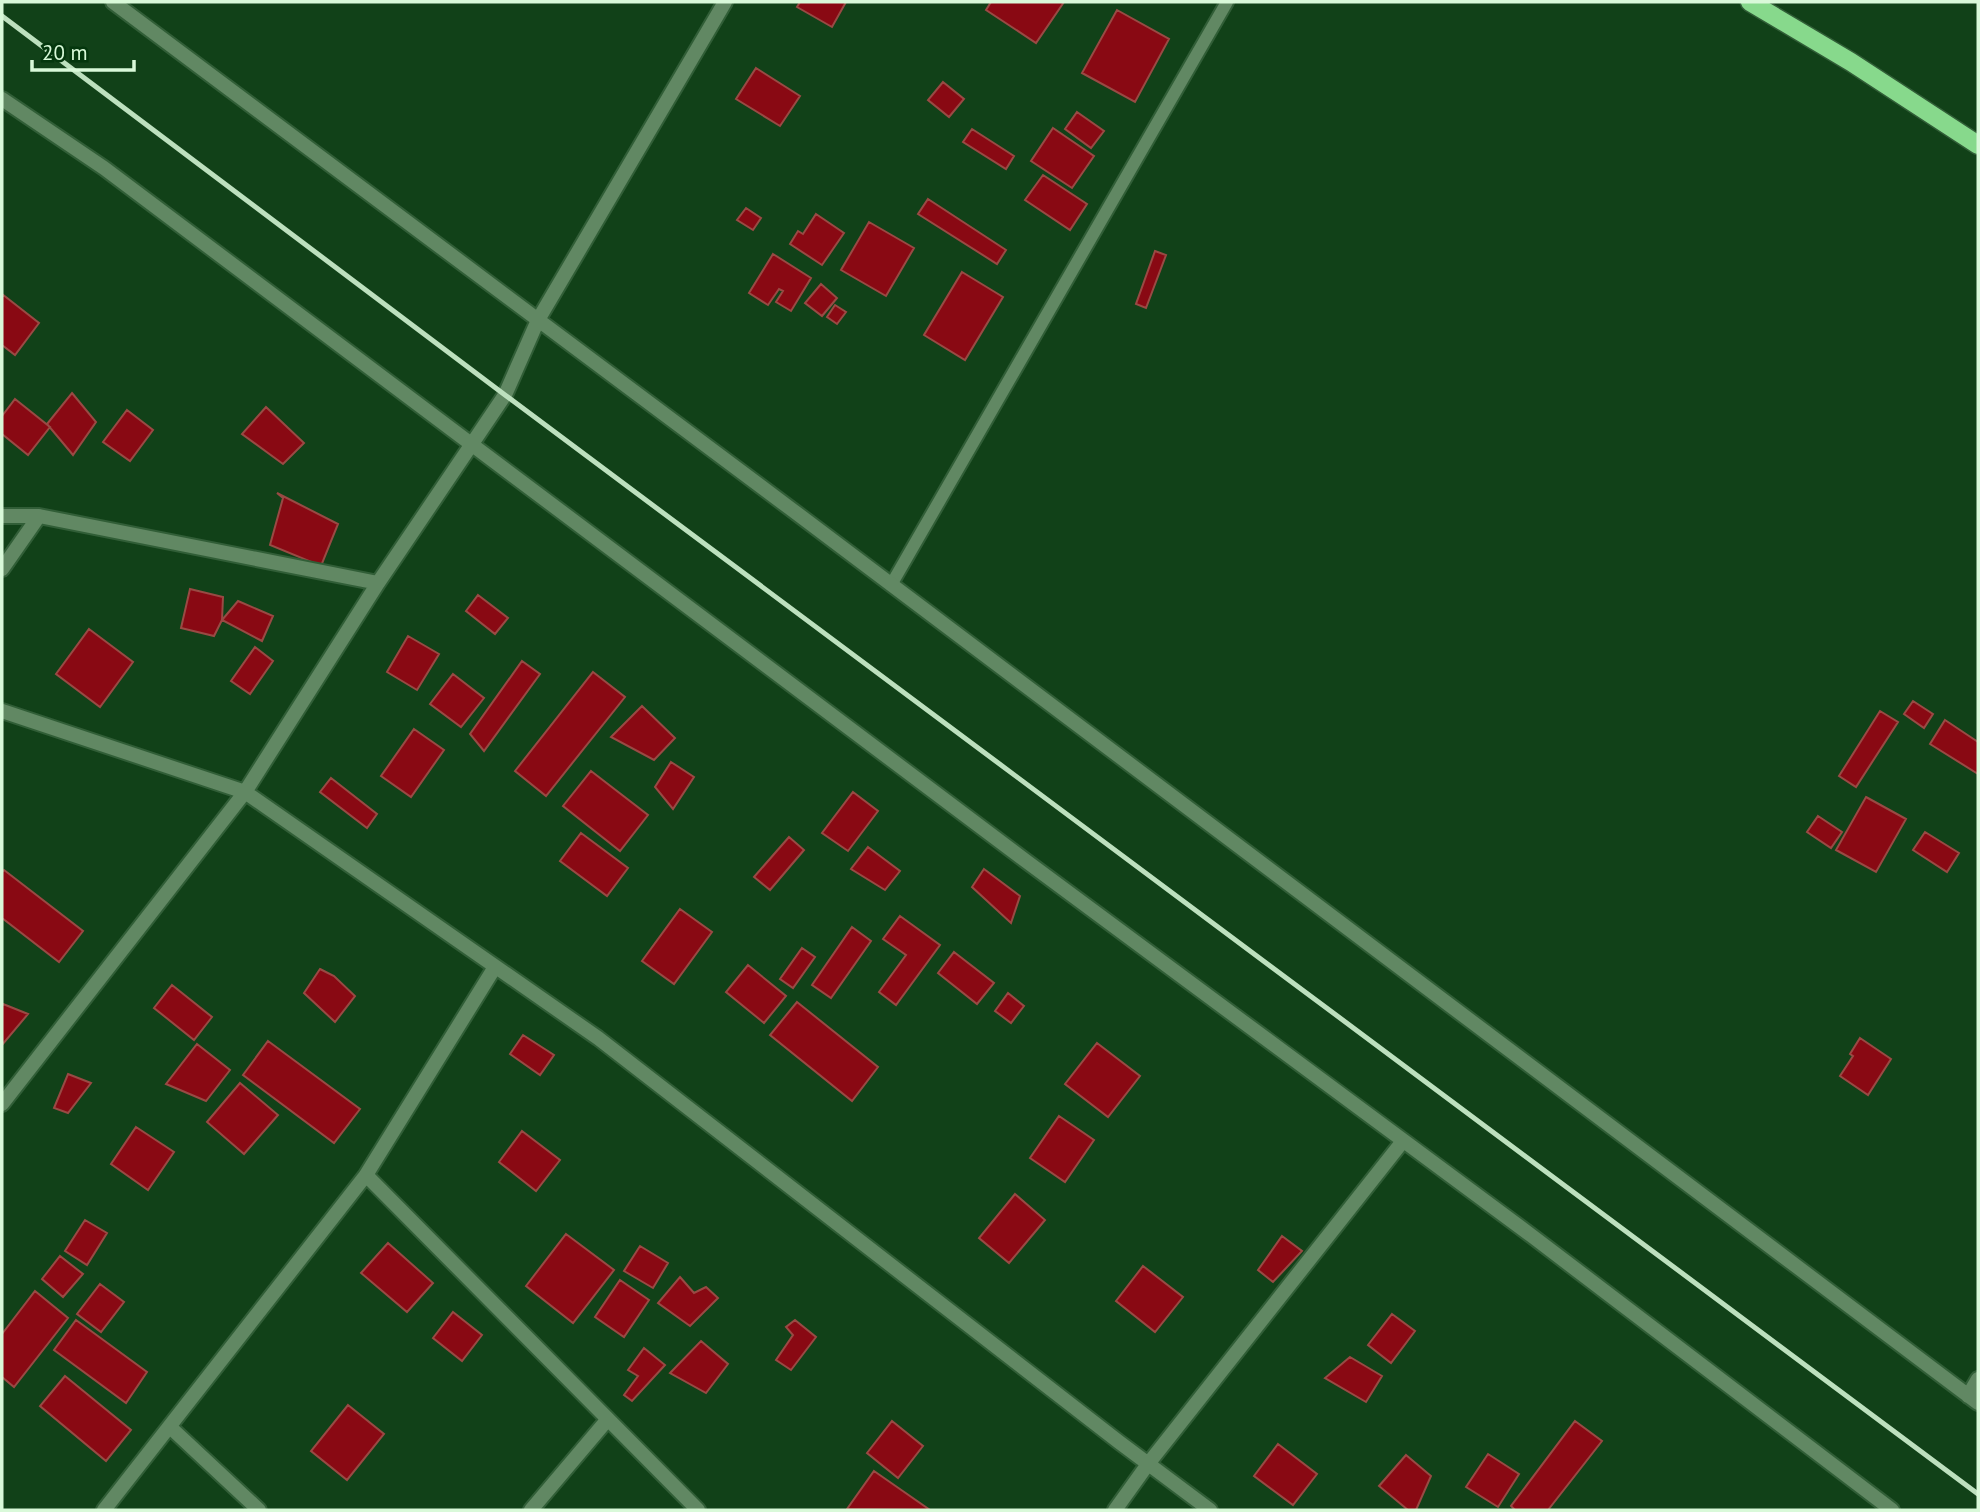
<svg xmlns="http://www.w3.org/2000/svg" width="1980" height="1512" font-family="'PT Sans',sans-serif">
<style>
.building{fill:#890913;stroke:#994a44;stroke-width:2}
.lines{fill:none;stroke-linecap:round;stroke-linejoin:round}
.lane-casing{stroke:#315e37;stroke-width:16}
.street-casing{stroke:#315e37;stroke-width:18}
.primary-casing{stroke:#315e37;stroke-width:21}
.lane{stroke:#618863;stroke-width:12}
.street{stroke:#618863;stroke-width:14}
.primary{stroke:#87d98c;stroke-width:18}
.rail{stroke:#bde0be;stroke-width:5}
</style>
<rect width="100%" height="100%" fill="#114118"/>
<path class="building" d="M800 2H846L832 27 797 7Z
M991 2H1064L1036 43 986 10Z
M1117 10 1169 39 1135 102 1082 73Z
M756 68 800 96 780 126 736 99Z
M943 82 964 99 949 117 928 100Z
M1077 112 1104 131 1091 148 1065 129Z
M1053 128 1094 156 1072 188 1031 161Z
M972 129 1014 156 1006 169 963 142Z
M1043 175 1087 204 1070 230 1025 200Z
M928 199 1006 250 997 264 918 214Z
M746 208 761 218 753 230 737 220Z
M816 214 844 233 822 265 790 244 798 231 803 234Z
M869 222 914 248 886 296 841 270Z
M1155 251 1166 255 1146 308 1136 304Z
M773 254 811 278 791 311 776 302 783 291 779 289 768 305 749 293Z
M962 272 1003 297 965 360 924 335Z
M821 284 837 298 822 316 805 303Z
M2 294 39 323 15 355 2 345Z
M835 305 846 312 837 324 827 317Z
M72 393 96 422 73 455 47 424Z
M15 399 50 427 28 455 2 434V416Z
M266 407 304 443 283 464 242 434Z
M127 410 153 430 130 461 103 442Z
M277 493 338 524 321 566 270 545 283 498Z
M190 589 223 597 222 620 214 636 181 628Z
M478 595 508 618 495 634 466 611Z
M238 601 273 616 262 641 222 620Z
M89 629 133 662 100 707 56 674Z
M408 636 439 654 417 690 387 672Z
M255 647 273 661 250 694 231 681Z
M522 661 540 674 484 751 470 734Z
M593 672 625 697 546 796 515 771Z
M453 674 484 698 461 727 430 704Z
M1913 701 1933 714 1924 728 1904 714Z
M642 706 675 738 654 760 611 737Z
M1880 711 1898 722 1856 787 1839 776Z
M1945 720 1978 742V774L1930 744Z
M414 729 444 750 411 797 381 776Z
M671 762 694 777 673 809 655 787Z
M591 771 648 815 620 851 563 806Z
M331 778 377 814 367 828 320 792Z
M853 792 878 811 848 851 822 833Z
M1866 797 1906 819 1876 872 1836 850Z
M1818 816 1842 832 1831 848 1807 832Z
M1925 832 1959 853 1947 872 1913 850Z
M581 833 628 868 607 896 560 861Z
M789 837 804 850 770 890 754 877Z
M868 847 900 871 885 890 851 869Z
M984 869 1020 896 1011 923 972 887Z
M4 870 83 931 59 962 2 918V872Z
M680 909 712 932 674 984 642 961Z
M900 916 940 945 896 1005 879 992 906 955 883 939Z
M852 927 871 941 831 998 812 985Z
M802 948 815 957 793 988 780 979Z
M954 952 994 983 977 1004 938 973Z
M748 965 786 996 764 1023 726 992Z
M320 969 334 976 355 996 335 1022 304 993Z
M172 985 212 1017 194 1040 154 1008Z
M1008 993 1024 1006 1011 1023 995 1011Z
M797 1002 878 1067 852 1101 770 1035Z
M3 1004 28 1014 2 1045V1006Z
M523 1035 554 1055 540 1075 510 1054Z
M1860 1038 1891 1059 1868 1095 1840 1076 1853 1056 1850 1054Z
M268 1041 360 1109 334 1143 243 1075Z
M1097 1043 1140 1076 1108 1117 1065 1084Z
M197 1044 230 1070 206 1101 166 1084Z
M68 1074 91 1083 68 1113 54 1108Z
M240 1083 278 1115 244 1154 207 1122Z
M1059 1116 1094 1140 1065 1182 1030 1158Z
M136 1127 174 1152 148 1190 111 1164Z
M522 1131 560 1160 536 1191 499 1162Z
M1015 1194 1045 1220 1009 1263 979 1238Z
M85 1220 107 1233 87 1265 65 1251Z
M566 1234 614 1270 573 1323 526 1286Z
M1282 1236 1302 1251 1273 1282 1258 1270Z
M388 1243 433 1283 407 1312 361 1273Z
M640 1246 668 1263 653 1288 624 1271Z
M60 1256 83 1274 63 1297 42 1279Z
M1143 1266 1183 1297 1155 1332 1116 1301Z
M680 1277 694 1293 706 1287 718 1298 690 1326 658 1303Z
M620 1280 649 1300 624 1337 595 1317Z
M100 1284 124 1302 101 1332 77 1314Z
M35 1291 68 1318 14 1387 2 1377V1334Z
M453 1312 482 1335 462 1361 433 1338Z
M1392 1314 1415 1331 1391 1363 1368 1345Z
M76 1320 147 1372 126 1403 54 1350Z
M795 1320 816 1337 791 1370 776 1360 793 1335 786 1327Z
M701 1341 728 1364 706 1393 670 1373Z
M644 1348 665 1365 632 1401 624 1395 638 1376 628 1370Z
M1350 1357 1382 1376 1366 1402 1325 1378Z
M65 1376 131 1430 106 1461 40 1406Z
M348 1405 384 1434 347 1480 311 1451Z
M892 1421 923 1446 898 1478 867 1453Z
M1575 1421 1602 1441 1548 1510H1515L1511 1506Z
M1278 1444 1317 1474 1293 1505 1254 1476Z
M1488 1454 1519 1474 1498 1507 1466 1487Z
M1406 1455 1431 1476 1416 1510H1408L1379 1486Z
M874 1471 930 1510 847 1509Z"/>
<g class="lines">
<defs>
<path id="lane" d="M891 585 1227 2"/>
<path id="street" d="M113 2 791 509 1978 1403
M2 99 104 168 1026 861 1532 1236 1892 1510
M2 516H39L378 583
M2 569 39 516
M2 711 245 792 598 1038 1119 1442 1210 1510
M495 967 366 1175 698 1510
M2 1104 245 792 378 583 505 395 538 320 725 2
M1968 1396 1978 1379
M170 1427 259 1510
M104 1510 366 1175
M531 1510 608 1419
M1115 1510 1148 1464 1403 1141"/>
<path id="primary" d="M1750 2 1851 62 1978 145"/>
</defs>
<use href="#lane" class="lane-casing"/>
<use href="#street" class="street-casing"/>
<use href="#primary" class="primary-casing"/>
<use href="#lane" class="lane"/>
<use href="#street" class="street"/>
<use href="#primary" class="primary"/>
<path class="rail" d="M2 16 505 395 1978 1494"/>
</g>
<rect width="1980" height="1512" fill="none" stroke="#d9f9d9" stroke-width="7"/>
<path d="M32 60v10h102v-10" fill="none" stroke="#d9f9d9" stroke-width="3.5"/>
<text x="42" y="60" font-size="21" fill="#d9f9d9" stroke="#04360d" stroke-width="5" paint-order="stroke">20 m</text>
</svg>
